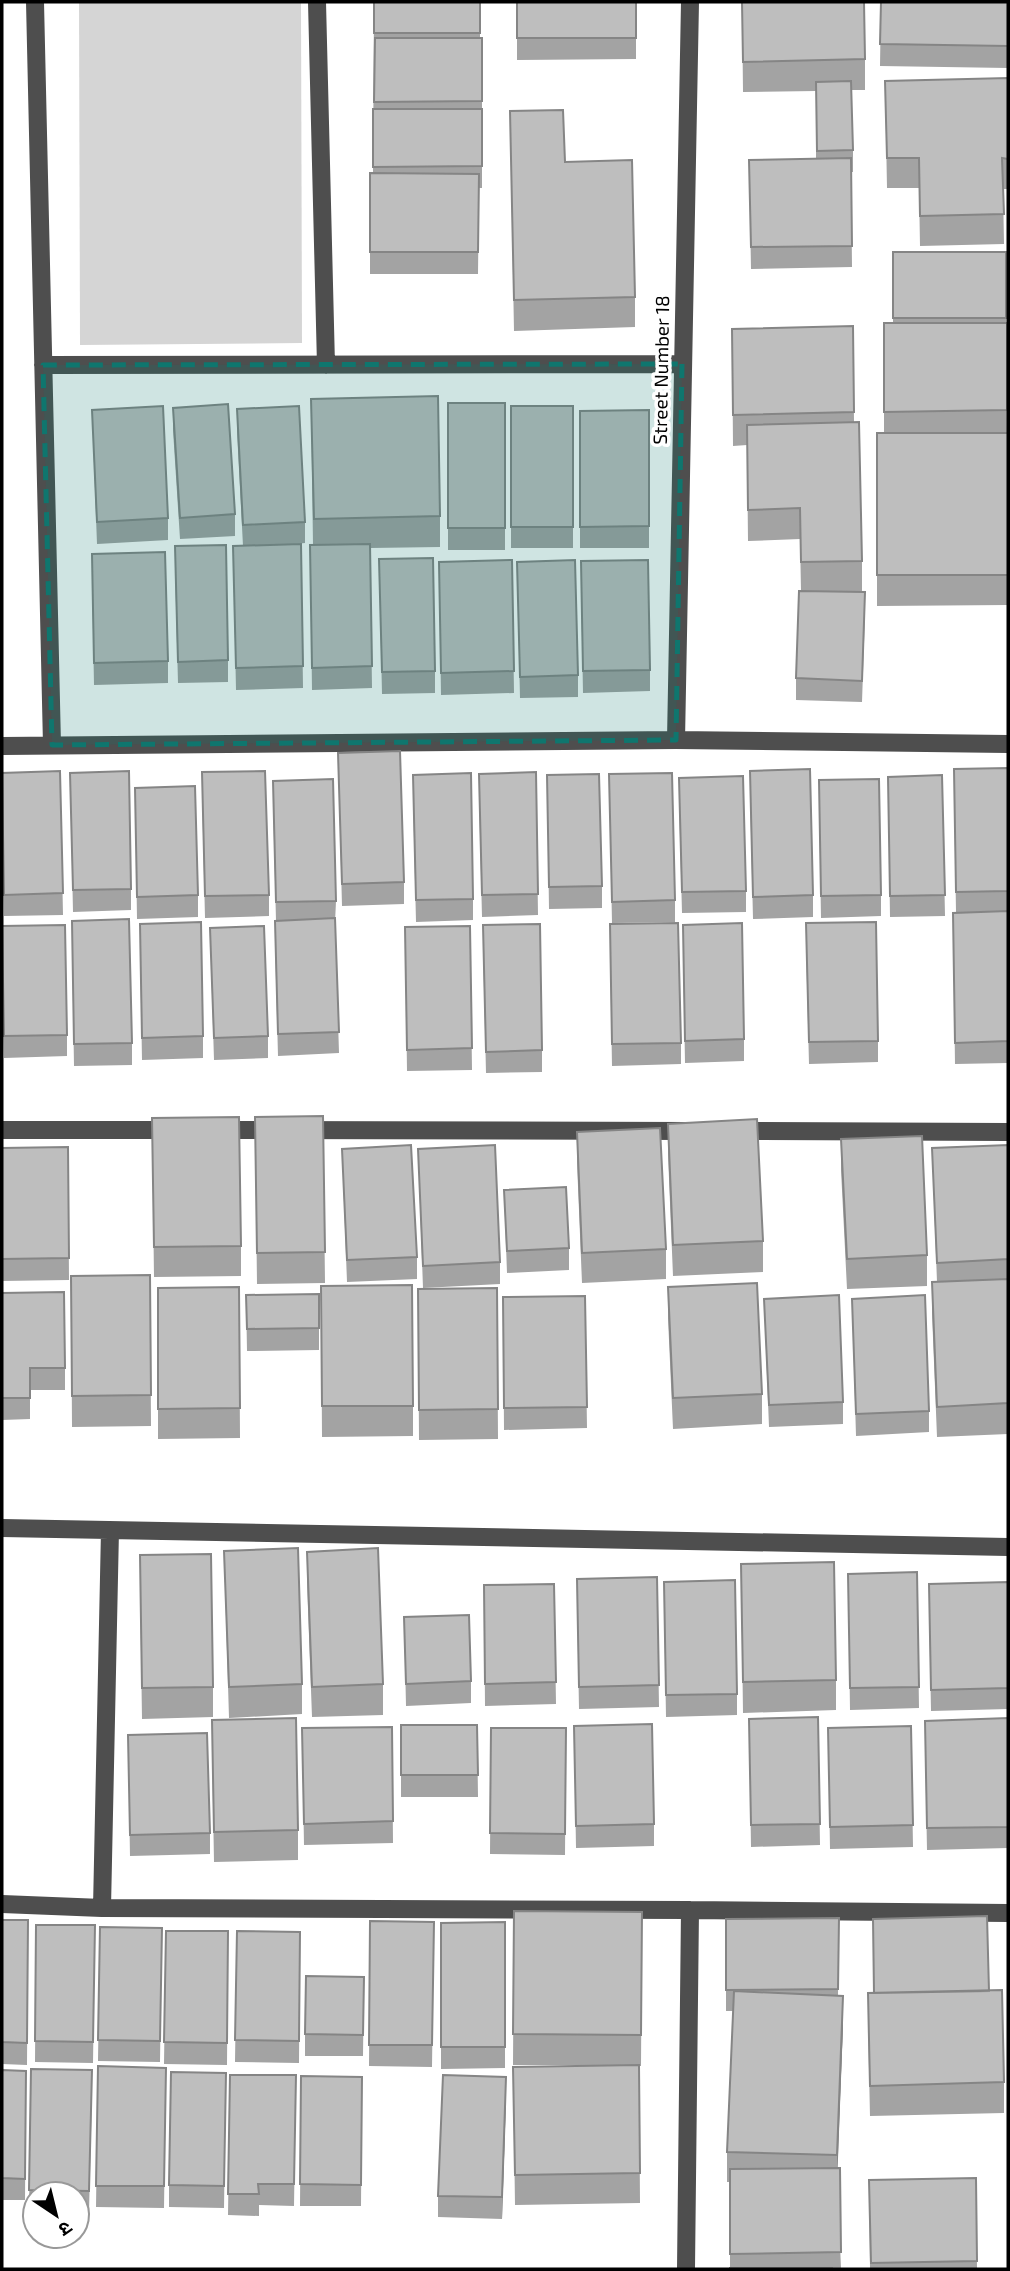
<svg xmlns="http://www.w3.org/2000/svg" width="1010" height="2271" font-family="'Exo 2','Noto Sans Devanagari',sans-serif">
<style>
.green{fill:#d5d5d5}
.lines{fill:none;stroke-linecap:round;stroke-linejoin:round}
.minor{stroke:#4e4e4e;stroke-width:18}
.wall{fill:#a3a3a3}
.shaded-wall{fill:#858585}
.building{fill:#bebebe;stroke:#858585;stroke-width:2}
.marked{fill:#0f766e;fill-opacity:0.2;stroke:#0f766e;stroke-width:5;stroke-dasharray:14 9;stroke-linejoin:round}
.labels{text-anchor:middle;stroke-width:7;stroke-linejoin:round;paint-order:stroke}
.street-label{font-size:19px;fill:#000;stroke:#fff}
</style>
<rect width="100%" height="100%" fill="#fff"/>
<path class="green" d="M79 2H301L302 343 80 345Z"/>
<g class="lines">
<path class="minor" d="M35 2 52 745
M317 2 326 365
M43 365 682 364
M676 740 690 2
M2 746 676 740 1008 744
M2 1130H175
M217 1130 690 1131
M735 1131 1008 1132
M2 1528 1008 1547
M2 1904 102 1908 690 1910 1008 1913
M102 1908 110 1530
M686 2269 690 1910"/>
</g>
<path class="wall" d="M374 2H480V38H482V188H479L478 274H370V173H373Z
M517 2H636V59L517 60Z
M742 2 865 59V90H851L853 150V172H851L852 267 751 269 749 160 816 159V91L743 92Z
M881 2H1008V68L880 66Z
M1008 78V189H1003L1004 244 920 246 919 188H887L885 81Z
M510 111 565 162 635 297V327L514 331Z
M893 252H1006L1007 433H1008V605L877 606V433H884V323H893Z
M853 326 854 422 862 561V591L837 592 865 614 862 702 796 700V678L801 591 800 539 748 541 747 445 733 446 732 329Z
M311 399 440 516V547L370 548 372 688 312 690 310 545H313Z
M448 403H505V550H448Z
M511 406H573V548H511Z
M173 408 235 514V536L180 539 173 430Z
M237 409 305 522V543L284 545 301 544 303 688 236 690 233 546H243L237 431Z
M92 410 168 518V540L97 544Z
M649 410V548H580V411Z
M379 559 435 671V693L382 694Z
M512 560 514 693 441 695 439 562Z
M517 562 578 675V697L520 698Z
M175 568 228 660V682L178 683Z
M92 576 168 661V683L94 685Z
M581 583 650 670V691L583 693Z
M338 753 404 882V904L342 906Z
M1008 768V1063L955 1064 953 913 956 912 954 791Z
M60 771 63 915 4 916 2 773Z
M536 772 538 915 482 917 479 795Z
M70 773 131 889V910L73 912Z
M609 774 675 900V922L612 923Z
M547 775 602 886V908L549 909Z
M942 775 945 916 890 917 888 777Z
M135 788 198 895V917L137 919Z
M202 793 269 895V916L205 918Z
M750 793 813 895V917L753 919Z
M413 797 473 899V920L416 922Z
M679 799 746 891V912L682 913Z
M273 802 336 901 335 923 339 1053 278 1056 275 942V921H276Z
M819 802 881 895V916L821 918Z
M470 926 472 1070 407 1071 405 927Z
M210 928 268 1036V1058L214 1060Z
M72 943 132 1043V1065L74 1066Z
M806 945 878 1041V1062L809 1064Z
M140 946 203 1036V1058L142 1060Z
M483 946 542 1050V1072L486 1073Z
M610 946 681 1043V1064L612 1066Z
M683 947 744 1039V1061L685 1063Z
M2 948 67 1035V1056L4 1058Z
M323 1116 325 1283 257 1284 255 1117Z
M152 1118 241 1246V1276L154 1277Z
M668 1124 763 1241V1272L673 1276 668 1154Z
M577 1132 666 1249V1279L582 1283 577 1162Z
M841 1139 927 1255V1286L847 1289 841 1170Z
M1008 1145V1434L937 1437 932 1313V1282H937L932 1148Z
M68 1147 69 1280 2 1281V1148Z
M342 1149 417 1257V1279L347 1282Z
M418 1149 500 1262V1284L423 1288Z
M504 1190 569 1248V1270L507 1273Z
M150 1275 151 1426 72 1427 71 1276Z
M321 1286 413 1406V1436L322 1437Z
M239 1287 240 1438 158 1439V1288Z
M668 1287 762 1394V1424L673 1429 668 1318Z
M497 1288 498 1439 419 1440 418 1289Z
M2 1293 65 1368V1390H30V1419L2 1420Z
M319 1294V1350L247 1351 246 1295Z
M585 1296 587 1428 504 1430 503 1297Z
M764 1299 843 1402V1424L769 1427Z
M852 1299 929 1411V1432L856 1436Z
M224 1551 302 1684V1714L229 1718Z
M307 1552 383 1684V1715L312 1717 307 1582Z
M741 1564 836 1680V1710L743 1713Z
M917 1572 919 1708 850 1710 848 1574Z
M657 1577 659 1707 579 1709 577 1601Z
M1008 1582V1709L931 1711 929 1606Z
M554 1584 556 1704 485 1706 484 1585Z
M140 1586 213 1687V1717L142 1719Z
M664 1603 737 1694V1715L666 1717Z
M404 1617 471 1681V1703L406 1706Z
M818 1717 820 1845 751 1847 749 1719Z
M1008 1718V1848L927 1850 925 1742Z
M401 1725H477L478 1797H401Z
M574 1726 654 1824V1846L576 1848Z
M911 1726 913 1847 830 1849 828 1728Z
M392 1727 393 1843 304 1845 302 1728Z
M491 1728H566L565 1855 490 1854Z
M128 1735 210 1833V1854L130 1856Z
M212 1750 298 1830V1860L214 1862Z
M514 1911 642 1912 641 2066H639L640 2203 515 2205 513 2067 619 2065H513Z
M839 1918 838 1995 843 2026 837 2168 841 2269H730V2182H727V2152L733 2011H726V1919Z
M2 1920H28L27 2065 2 2064Z
M370 1921 434 1922 432 2067 369 2066Z
M505 1922V2068L441 2069V1923Z
M36 1925H95L93 2063 35 2062Z
M100 1927 162 1928 160 2062 98 2061Z
M166 1931H228L227 2065 164 2064Z
M237 1931 300 1932 299 2063 235 2062Z
M364 1977 363 2056H305V2034Z
M989 1991 1004 2082V2113L870 2116 868 2023Z
M98 2066 166 2068 164 2208 96 2207Z
M31 2069 92 2092 89 2212H77V2194H35V2212H29Z
M2 2070 26 2071 25 2200H2Z
M226 2073 224 2208 169 2207V2185Z
M230 2075H296L294 2206 259 2205V2216L228 2215Z
M301 2076 362 2077 361 2206H300Z
M506 2099 502 2219 438 2217V2196Z
M976 2178 977 2269H870L869 2180Z"/>
<path class="shaded-wall" d="M843 1996V2026L837 2185V2155Z
M506 2077V2099L502 2219V2197Z"/>
<path class="building" d="M374 2H480V33H374Z
M517 2H636V38H517Z
M742 2H864L865 59 743 62Z
M881 2H1008V46L880 44Z
M375 38H482V101L374 102Z
M1008 78V159L1002 158 1004 214 920 216 919 158H887L885 81Z
M851 81 853 150 817 151 816 82Z
M373 109H482V166L373 167Z
M563 110 565 162 632 160 635 297 514 300 510 111Z
M851 158 852 246 751 247 749 160Z
M370 173 479 174 478 252H370Z
M893 252H1006V318H893Z
M884 323H1007V410L884 412Z
M853 326 854 412 733 415 732 329Z
M438 396 440 516 314 519 311 399Z
M448 403H505V528H448Z
M228 404 235 514 180 518 173 408Z
M163 406 168 518 97 522 92 410Z
M299 406 305 522 243 525 237 409Z
M511 406H573V527H511Z
M649 410V526L580 527V411Z
M859 422 862 561 801 562 800 508 748 510 747 425Z
M877 433H1008V575H877Z
M301 544 303 666 236 668 233 546Z
M370 544 372 666 312 668 310 545Z
M226 545 228 660 178 662 175 546Z
M165 552 168 661 94 663 92 554Z
M433 558 435 671 382 672 379 559Z
M512 560 514 671 441 673 439 562Z
M575 560 578 675 520 677 517 562Z
M648 560 650 670 583 671 581 561Z
M799 591 865 592 862 681 796 678Z
M400 751 404 882 342 884 338 753Z
M1008 768V891L956 892 954 769Z
M810 769 813 895 753 897 750 771Z
M60 771 63 893 4 895 2 773Z
M129 771 131 889 73 890 70 773Z
M265 771 269 895 205 896 202 772Z
M536 772 538 894 482 895 479 774Z
M471 773 473 899 416 900 413 775Z
M672 773 675 900 612 902 609 774Z
M599 774 602 886 549 887 547 775Z
M942 775 945 895 890 896 888 777Z
M743 776 746 891 682 892 679 778Z
M333 779 336 901 276 902 273 781Z
M879 779 881 895 821 896 819 780Z
M195 786 198 895 137 897 135 788Z
M1008 911V1041L955 1043 953 913Z
M335 918 339 1032 278 1034 275 921Z
M129 919 132 1043 74 1044 72 921Z
M201 922 203 1036 142 1038 140 924Z
M876 922 878 1041 809 1042 806 923Z
M678 923 681 1043 612 1044 610 924Z
M742 923 744 1039 685 1041 683 925Z
M540 924 542 1050 486 1052 483 925Z
M65 925 67 1035 4 1036 2 926Z
M264 926 268 1036 214 1038 210 928Z
M470 926 472 1048 407 1050 405 927Z
M323 1116 325 1252 257 1253 255 1117Z
M239 1117 241 1246 154 1247 152 1118Z
M757 1119 763 1241 673 1245 668 1124Z
M660 1128 666 1249 582 1253 577 1132Z
M922 1136 927 1255 847 1259 841 1139Z
M411 1145 417 1257 347 1260 342 1149Z
M495 1145 500 1262 423 1266 418 1149Z
M1008 1145V1259L937 1263 932 1148Z
M68 1147 69 1258 2 1259V1148Z
M566 1187 569 1248 507 1251 504 1190Z
M150 1275 151 1395 72 1396 71 1276Z
M1008 1279V1403L937 1407 932 1282Z
M757 1283 762 1394 673 1398 668 1287Z
M412 1285 413 1406H322L321 1286Z
M239 1287 240 1408 158 1409V1288Z
M497 1288 498 1409 419 1410 418 1289Z
M64 1292 65 1368H30V1398H2V1293Z
M319 1294V1328L247 1329 246 1295Z
M839 1295 843 1402 769 1405 764 1299Z
M925 1295 929 1411 856 1414 852 1299Z
M585 1296 587 1407 504 1408 503 1297Z
M298 1548 302 1684 229 1687 224 1551Z
M378 1548 383 1684 312 1687 307 1552Z
M211 1554 213 1687 142 1688 140 1555Z
M834 1562 836 1680 743 1682 741 1564Z
M917 1572 919 1687 850 1688 848 1574Z
M657 1577 659 1685 579 1687 577 1579Z
M735 1580 737 1694 666 1695 664 1582Z
M1008 1582V1688L931 1690 929 1584Z
M554 1584 556 1682 485 1684 484 1585Z
M469 1615 471 1681 406 1684 404 1617Z
M818 1717 820 1824 751 1825 749 1719Z
M296 1718 298 1830 214 1832 212 1720Z
M1008 1718V1827L927 1828 925 1721Z
M652 1724 654 1824 576 1826 574 1726Z
M401 1725H477L478 1775H401Z
M911 1726 913 1825 830 1827 828 1728Z
M392 1727 393 1821 304 1824 302 1728Z
M491 1728H566L565 1834 490 1833Z
M207 1733 210 1833 130 1835 128 1735Z
M514 1911 642 1912 641 2035 513 2034Z
M987 1916 989 1991 874 1993 873 1919Z
M839 1918 838 1989 726 1990V1919Z
M2 1920H28L27 2043 2 2042Z
M370 1921 434 1922 432 2045H369Z
M505 1922V2047H441V1923Z
M36 1925H95L93 2042 35 2041Z
M100 1927 162 1928 160 2041 98 2040Z
M166 1931H228L227 2043 164 2042Z
M237 1931 300 1932 299 2041 235 2040Z
M306 1976 364 1977 363 2035 305 2034Z
M1002 1990 1004 2082 870 2086 868 1993Z
M734 1991 843 1996 837 2155 727 2152Z
M639 2065 640 2173 515 2175 513 2067Z
M98 2066 166 2068 164 2186H96Z
M31 2069 92 2070 89 2191 29 2190Z
M2 2070 26 2071 25 2179 2 2178Z
M171 2072 226 2073 224 2186 169 2185Z
M230 2075H296L294 2184H258L259 2194H228Z
M443 2075 506 2077 502 2197 438 2196Z
M301 2076 362 2077 361 2185 300 2184Z
M840 2168 841 2252 730 2254V2169Z
M976 2178 977 2261 871 2263 869 2180Z
M730 2268H832V2269H730Z"/>
<path class="marked" d="M682 364 676 740 52 745 43 365Z"/>
<g class="labels">
<g class="street-label">
<text transform="translate(661 370) rotate(-89)" y="7">Street Number 18</text>
</g>
</g>
<rect width="1010" height="2271" fill="none" stroke="#000000" stroke-width="7"/>
<g transform="translate(56 2215) rotate(145)"><circle r="33" fill="#ffffff" stroke="#999999" stroke-width="2"/>
<path d="M0-5L12 26L0 18L-12 26Z" fill="#000000"/>
<text y="-10" font-size="19" font-weight="bold" text-anchor="middle" fill="#000000">उ</text>
</g>
</svg>
